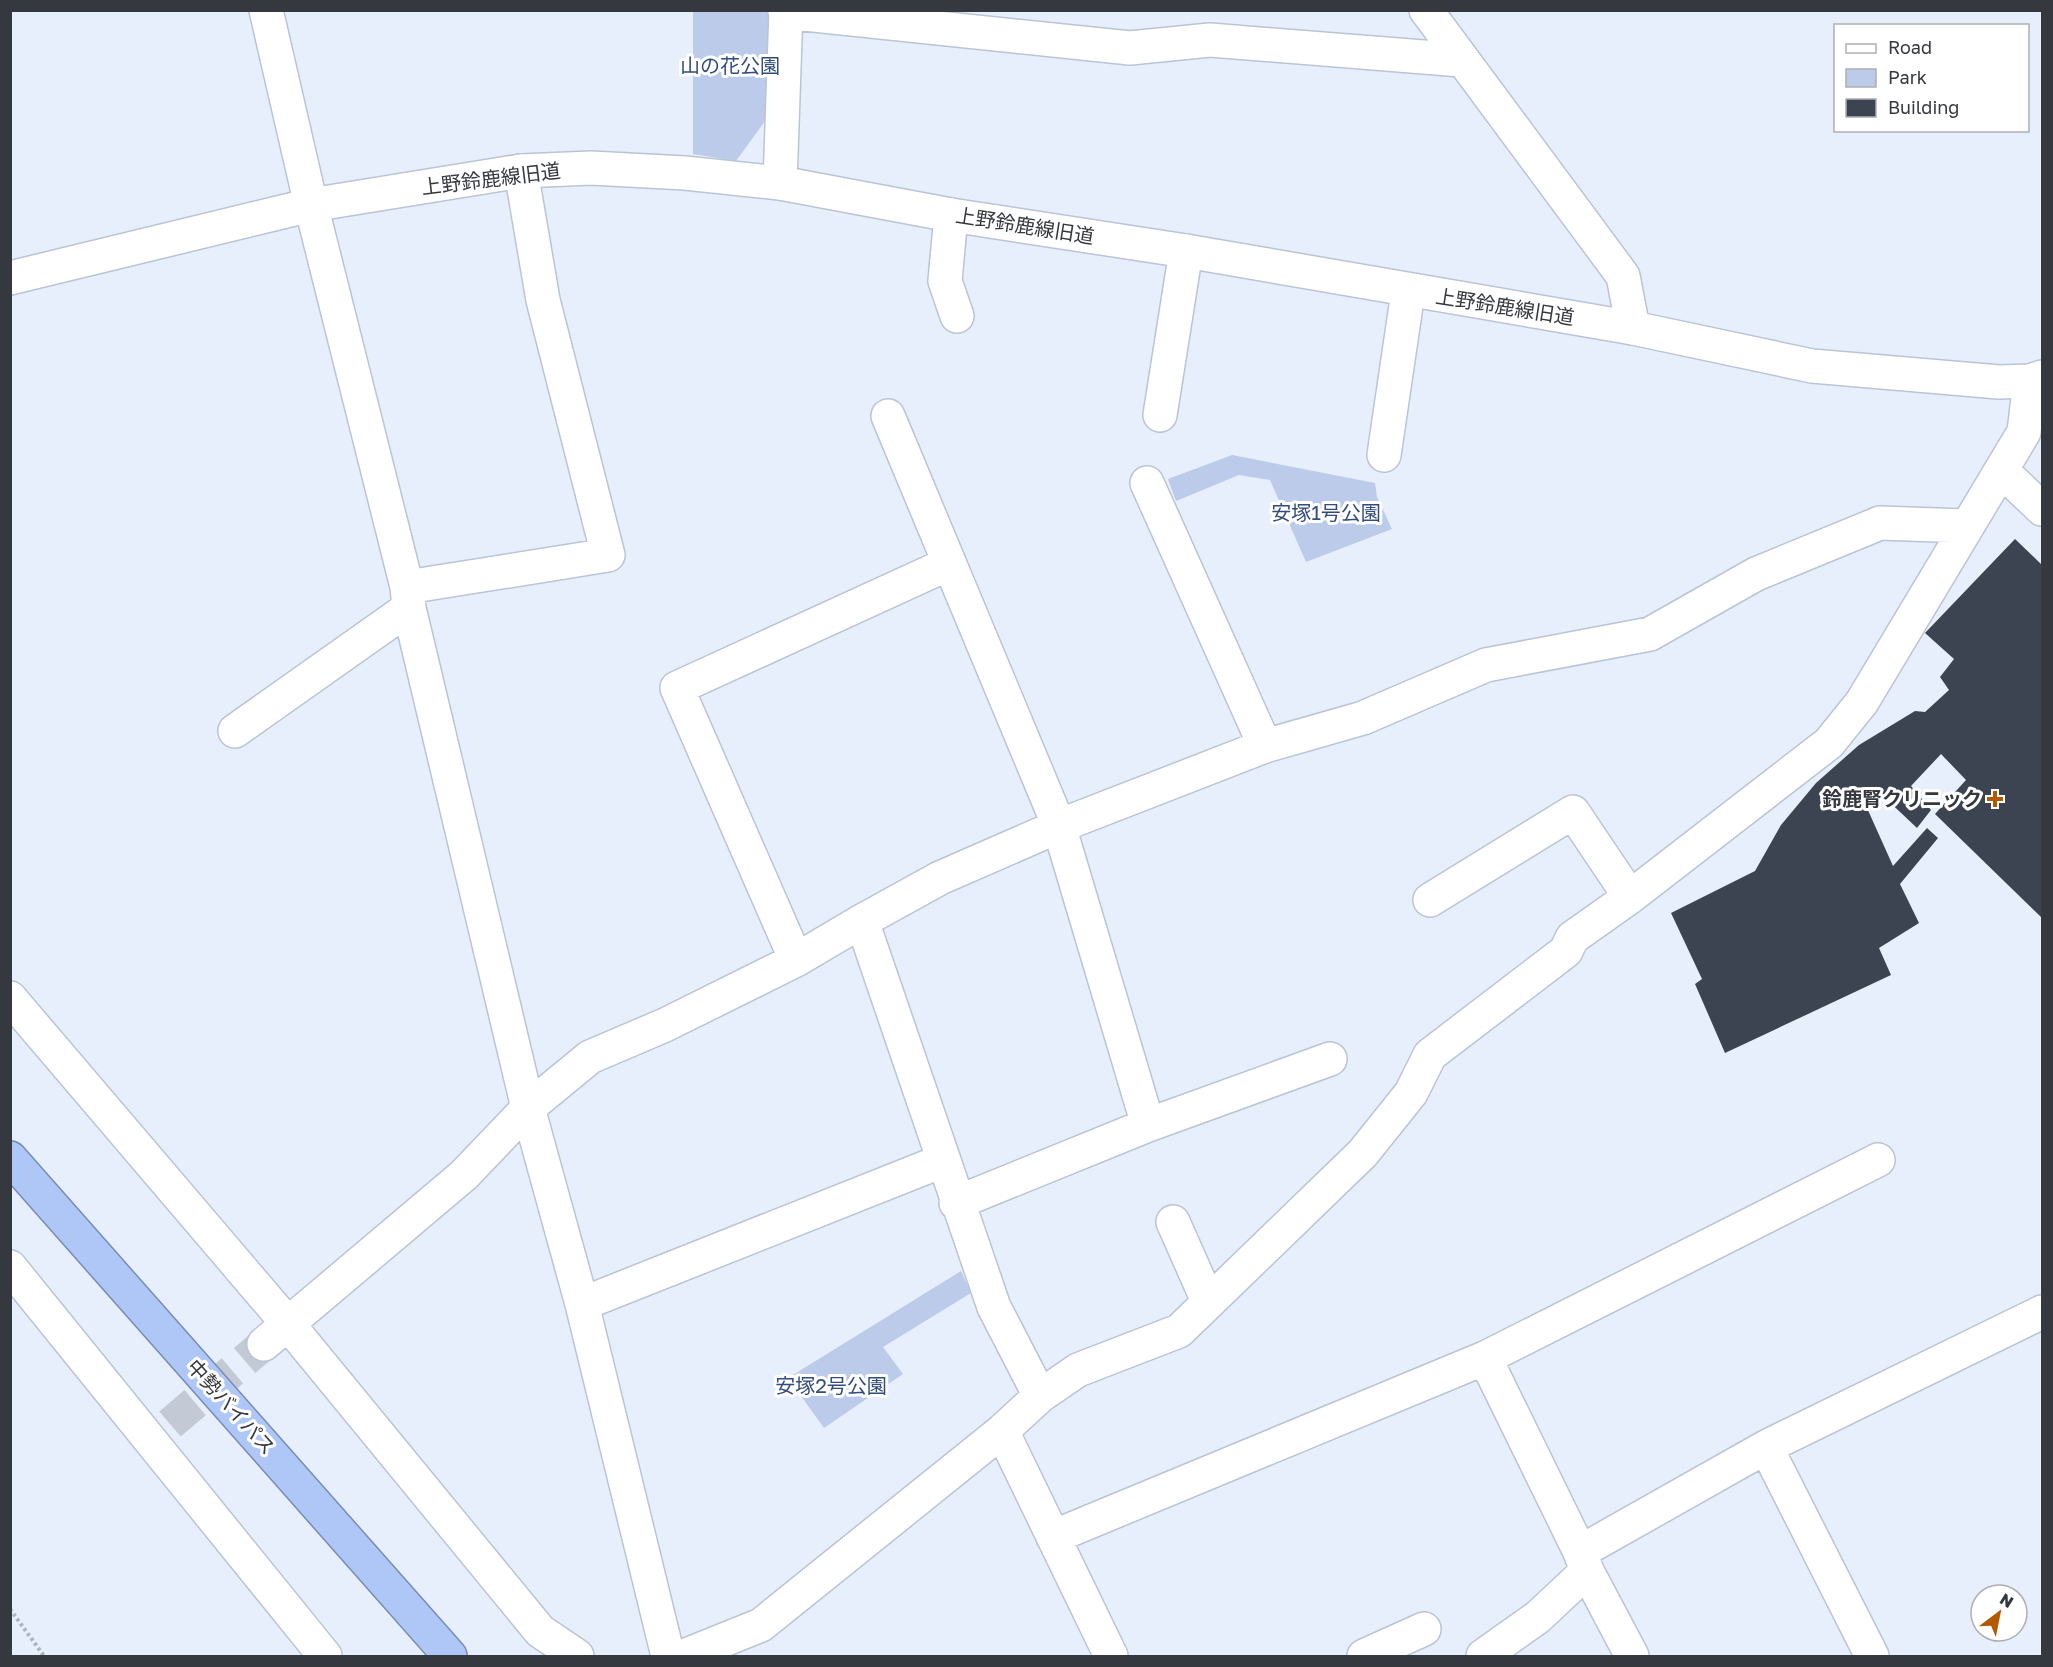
<svg xmlns="http://www.w3.org/2000/svg" width="2053" height="1667" font-family="'Golos Text','Noto Sans JP',sans-serif">
<style>
.green{fill:#bbcbe9}
.building{fill:#3d4451}
.lines{fill:none;stroke-linecap:round;stroke-linejoin:round}
.minor-tunnel{stroke:#c3cad6;stroke-width:33;stroke-dasharray:33 16;stroke-linecap:butt}
.minor-casing{stroke:#bbc4d4;stroke-width:36}
.tertiary-casing{stroke:#bbc4d4;stroke-width:36}
.trunk-casing{stroke:#778cb4;stroke-width:36}
.path{stroke:#adb4bf;stroke-width:4;stroke-dasharray:3 3;stroke-linecap:butt}
.minor{stroke:#fff;stroke-width:33}
.tertiary{stroke:#fff;stroke-width:33}
.trunk{stroke:#aec7f6;stroke-width:33}
.poi-dot{fill:#b55901;stroke:#fff;stroke-width:2}
.labels{text-anchor:middle;stroke-width:6;stroke-linejoin:round;paint-order:stroke}
.park-label{font-size:20px;fill:#334c7e;stroke:#fff}
.street-label{font-size:20px;fill:#35383e;stroke:#fff}
.poi-label{font-size:20px;font-weight:bold;fill:#35383e;stroke:#fff;text-anchor:end}
</style>
<rect width="100%" height="100%" fill="#e7effc"/>
<path class="green" d="M693 11H769L765 121 736 161 693 154Z
M1232 455 1375 483 1377 497 1392 529 1306 562 1270 480 1239 475 1176 501 1168 479Z
M961 1271 971 1293 883 1347 903 1374 824 1428 788 1378Z"/>
<path class="building" d="M2015 539 2042 565V915L2041 917 1935 814 1966 780 1941 754 1911 786 1931 810 1917 828 1881 794 1867 808 1893 866 1927 828 1938 838 1900 884 1919 923 1879 948 1891 975 1725 1053 1695 984 1702 979 1671 913 1755 871 1781 825 1816 783 1859 745 1915 711 1925 712 1949 690 1940 677 1954 659 1925 633Z"/>
<g class="lines">
<path class="minor-tunnel" d="M170 1424 264 1344"/>
<defs>
<path id="minor" d="M266 10 311 205 407 587 409 608 528 1108 582 1304 668 1656
M1426 10 1623 276 1633 328
M785 12 1130 48 1210 40 1461 60
M780 183 786 10
M951 215 945 281 957 316
M1160 415 1186 251
M888 416 1059 826 1148 1125
M1384 455 1408 292
M2001 470 2042 509
M1147 483 1265 746
M407 587 608 555 543 300 521 171
M235 731 409 608
M1430 900 1573 812 1630 897
M862 921 940 878 1059 826 1265 746 1363 718 1486 665 1650 634 1756 574 1880 523 1966 526
M796 960 677 688 948 564
M10 998 288 1324 540 1631 577 1656
M956 1203 1148 1125 1330 1059
M1173 1222 1208 1301
M10 1267 325 1656
M582 1304 942 1161
M264 1344 464 1175 528 1108 590 1057 665 1025 796 960 862 921 994 1307 1040 1396
M1485 1358 1580 1552 1766 1447 2042 1312
M1002 1431 1111 1656
M1766 1447 1872 1656
M1053 1537 1485 1358 1878 1160
M1580 1552 1587 1571 1632 1656
M684 1656 761 1625 1002 1431 1040 1396 1078 1370 1179 1331 1363 1153 1411 1093 1430 1055 1566 951 1572 938 1630 897 1829 743 1862 702 2024 432 2030 381
M1364 1656 1424 1629
M1483 1656 1538 1617 1587 1571"/>
<path id="tertiary" d="M10 278 311 205 521 171 591 168 685 173 780 183 951 215 1186 251 1633 328 1812 366 1999 382 2030 381 2042 377"/>
<path id="trunk" d="M10 1158 450 1656"/>
</defs>
<use href="#minor" class="minor-casing"/>
<use href="#tertiary" class="tertiary-casing"/>
<use href="#trunk" class="trunk-casing"/>
<path class="path" d="M10 1609 44 1656"/>
<use href="#minor" class="minor"/>
<use href="#tertiary" class="tertiary"/>
<use href="#trunk" class="trunk"/>
</g>
<path class="poi-dot" d="M1992 790h6v6h6v6h-6v6h-6v-6h-6v-6h6z"/>
<g class="labels">
<g class="park-label">
<text x="730" y="73">山の花公園</text>
<text x="1326" y="520">安塚1号公園</text>
<text x="831" y="1393">安塚2号公園</text>
</g>
<g class="street-label">
<text transform="translate(491 179) rotate(-7)" y="7">上野鈴鹿線旧道</text>
<text transform="translate(1025 226) rotate(9)" y="7">上野鈴鹿線旧道</text>
<text transform="translate(1505 307) rotate(9)" y="7">上野鈴鹿線旧道</text>
<text transform="translate(231 1407) rotate(48)" y="7">中勢バイパス</text>
</g>
<g class="poi-label">
<text x="1982" y="806">鈴鹿腎クリニック</text>
</g>
</g>
<rect width="2053" height="1667" fill="none" stroke="#35383e" stroke-width="24"/>
<rect x="1834" y="24" width="195" height="108" fill="#ffffff" stroke="#aeafb2" stroke-width="1.5"/>
<rect x="1846" y="44" width="30" height="9" fill="#ffffff" stroke="#aeafb2" stroke-width="1.5"/>
<text x="1888" y="54" font-size="18" fill="#35383e">Road</text>
<rect x="1846" y="69" width="30" height="18" fill="#bbcbe9" stroke="#aeafb2" stroke-width="1.5"/>
<text x="1888" y="84" font-size="18" fill="#35383e">Park</text>
<rect x="1846" y="99" width="30" height="18" fill="#3d4451" stroke="#aeafb2" stroke-width="1.5"/>
<text x="1888" y="114" font-size="18" fill="#35383e">Building</text>
<g transform="translate(1999 1613) rotate(32)"><circle r="28" fill="#ffffff" stroke="#aeafb2" stroke-width="1.5"/>
<path d="M0-4.5L10 22L0 15L-10 22Z" fill="#b55901"/>
<text y="-9" font-size="16" font-weight="bold" text-anchor="middle" fill="#35383e">N</text>
</g>
</svg>
